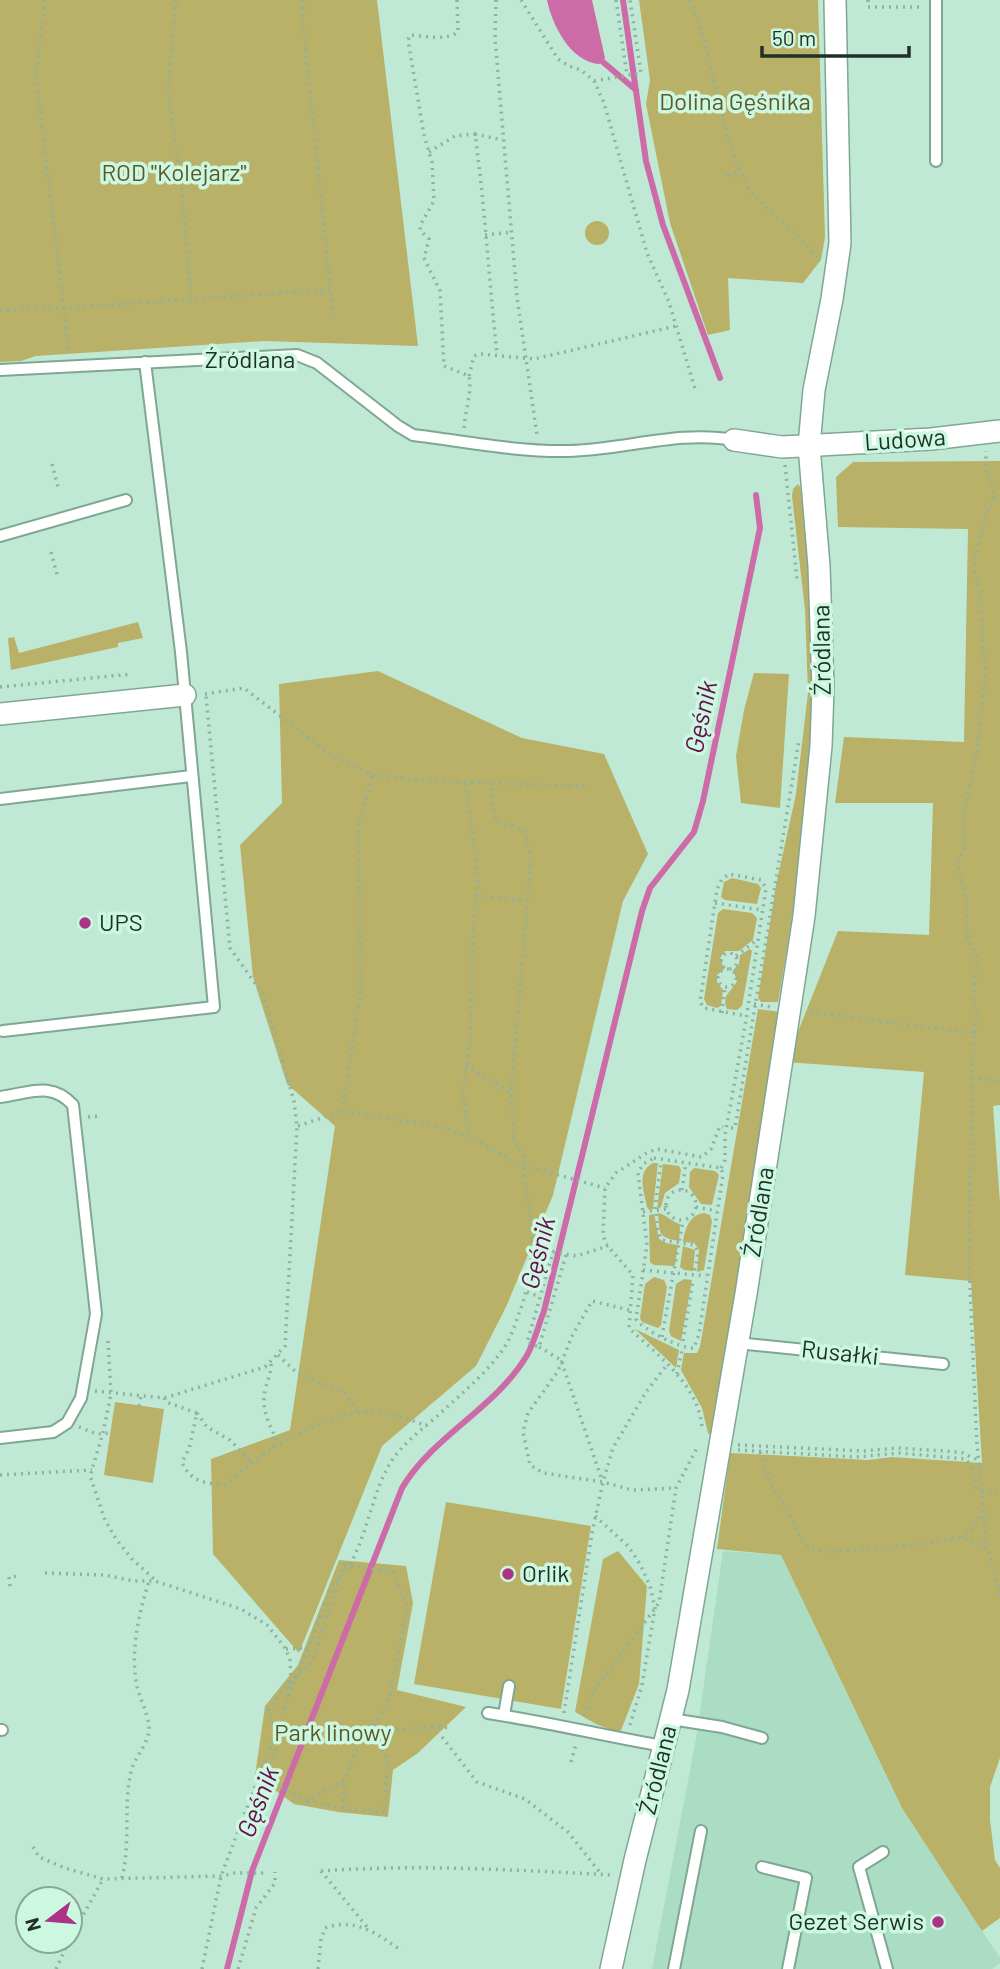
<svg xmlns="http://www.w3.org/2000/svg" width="1000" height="1969" font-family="Barlow,sans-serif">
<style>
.built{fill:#abdcc4}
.green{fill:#b9b167}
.water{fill:#cc6ba7}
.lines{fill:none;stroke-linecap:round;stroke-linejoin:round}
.stream{stroke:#cc6ba7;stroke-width:6}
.lane-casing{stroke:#7fa793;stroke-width:14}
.street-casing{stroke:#7fa793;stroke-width:24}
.path{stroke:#8fb1a0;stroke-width:3.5;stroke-dasharray:2 5;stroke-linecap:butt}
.lane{stroke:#fff;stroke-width:10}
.street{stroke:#fff;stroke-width:21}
.path-bridge{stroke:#8fb1a0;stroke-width:3.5;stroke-dasharray:2 5;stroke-linecap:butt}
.poi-dot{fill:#ac3285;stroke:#ccf7e1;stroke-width:2.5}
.labels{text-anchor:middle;stroke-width:7;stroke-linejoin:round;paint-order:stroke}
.park-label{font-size:24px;fill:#5d5827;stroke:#ccf7e1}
.street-label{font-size:24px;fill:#203028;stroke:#ccf7e1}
.poi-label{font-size:24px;fill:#203028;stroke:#ccf7e1;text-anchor:start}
.water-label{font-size:26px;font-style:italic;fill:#670d4d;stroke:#ccf7e1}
</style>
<rect width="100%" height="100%" fill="#bfe9d4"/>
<path class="built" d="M723 1551 781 1555 902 1808 1000 1958V1963L992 1969H652L696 1739Z"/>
<path class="green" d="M0 0H377L418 346 265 341 36 356 21 361 0 362Z
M639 0H818L825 237 821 260 803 283 728 278 730 330 708 335 670 223 646 104 650 80Z
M585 233a12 12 0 1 1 24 0a12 12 0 1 1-24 0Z
M1000 461V1105L993 1106 1000 1203V1758L990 1787V1820L995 1860 1000 1868V1918L982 1931 902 1808 781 1555 717 1549 730 1453 868 1460 892 1457 982 1463 971 1281 905 1275 924 1072 786 1062 838 931 929 935 933 803H835L844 737 964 742 968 529 838 527 836 477 853 462Z
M798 484 800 487C834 648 806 841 778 1002H761L758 998 776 885 796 794 808 693 805 610 792 496 793 489Z
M138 622 143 638 118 643V647L11 670 8 638 14 637 19 653Z
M378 671 522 738 604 754 648 854 623 901 553 1195 506 1307 476 1366 382 1446 299 1653 213 1554 211 1459 290 1430 335 1126 287 1084 253 977 240 845 282 803 279 684Z
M754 673 789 674 780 808 741 803 736 756 744 710Z
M732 878 758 884 761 888 757 904 725 900 721 897 724 882Z
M723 909 752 913 757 918 753 940 739 951H725L720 958 724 969 717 975V982L723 990 721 1006 717 1008 707 1005 704 999 718 913Z
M750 949 752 951 742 1006 737 1010 727 1009C721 994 732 992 737 981L733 970 739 964 740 955Z
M758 1009 780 1012 714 1437 708 1433 702 1408 681 1370 684 1353H697L700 1347Z
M653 1163H658L653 1209 649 1210 647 1207C644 1191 636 1172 653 1163Z
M663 1164 679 1166 681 1170 679 1183 665 1193 661 1207 657 1209Z
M694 1168 715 1171 719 1175 712 1205 701 1204 689 1187 690 1172Z
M658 1213C664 1213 672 1222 680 1224L679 1241C657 1237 660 1233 658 1213Z
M704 1213 710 1215 712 1221 704 1270 697 1272 699 1249 694 1243 683 1242C685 1229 689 1215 704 1213Z
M654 1214 659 1239 666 1243 678 1245 675 1265 673 1266 654 1265 650 1262 649 1219V1215Z
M683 1246 695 1250 693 1271 684 1270 680 1267Z
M654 1277 664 1280 667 1287 661 1325 658 1328 642 1322 640 1318 645 1284Z
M684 1279 692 1280 681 1341 671 1336 669 1331 676 1284Z
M633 1328 679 1350 676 1368 636 1330Z
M115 1402 164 1409 153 1483 104 1475Z
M446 1502 591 1526 561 1709 414 1684Z
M618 1551 647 1586 639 1684 620 1733 596 1724 575 1712 603 1559Z
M339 1560 406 1566 413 1603 397 1690 466 1707 418 1753 393 1770 388 1817 338 1812 294 1804 255 1776 265 1706 298 1665Z"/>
<path class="water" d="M547 0H592L605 58 600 64C571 63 552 25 547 0Z"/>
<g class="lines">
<path class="stream" d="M623 0 646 161 663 225 720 378
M603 62 636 90
M227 1969 252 1871 402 1488C433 1436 494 1409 526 1357 534 1344 538 1326 544 1311L642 911 650 888 694 832 703 801 760 528 756 495"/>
<defs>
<path id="lane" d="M936 0V161
M0 370 297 355 317 363 398 426 413 435C463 441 516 452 568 451 623 450 680 430 734 440
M0 536 126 500
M0 799 191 776
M3 1031 214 1007 181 652 145 362
M0 1097C30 1093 51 1081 73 1105L96 1314 81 1398 67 1423 53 1432 0 1438
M737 1343 943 1364
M488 1713C547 1722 605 1736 663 1746
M504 1715 509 1686
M671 1719 722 1727 762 1738
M0 1730H2
M883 1852 859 1867 887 1969
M762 1867 806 1878 788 1969
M674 1969 701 1831"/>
<path id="street" d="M734 440 782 447 931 439 1000 431
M0 714 185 695
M611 1969 635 1860 678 1690 746 1294 804 916 821 746 823 688 819 566 809 446 814 390 832 299 840 243 835 0"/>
</defs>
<use href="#lane" class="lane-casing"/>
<use href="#street" class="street-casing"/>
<path class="path" d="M45 0 36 75 69 353
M176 0 168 91 182 192 191 298
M303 0V24L333 315
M457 0 458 32C446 41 425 36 410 35L408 40 424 135 432 162 433 182 434 201 421 224 420 230 429 239 424 258 440 291 444 366 469 376C472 395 465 411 464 429
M496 0 495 38 517 297 537 435
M521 0 558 59 569 66 581 70 594 81 604 103 647 253 669 302 696 392
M616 0 627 75
M690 0 705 43 730 146 740 171 749 190 818 257
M868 0V7H922
M594 81 641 73 630 0
M475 134 503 140
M429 152 455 136 475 134C485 207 489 281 497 354
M727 174 730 180
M729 177 739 171
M485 235 512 232
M0 310C110 307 220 296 330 290
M469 376 474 356 481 354 534 359 676 326
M52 464 59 491
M785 465 797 579
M51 552 58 578
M0 687 132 674
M205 694 244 688 332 756 373 775 427 781 585 786
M466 783 478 879 473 931 470 1040 463 1090 468 1136
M477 896 527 900
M715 903 762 910
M721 961a8 8 0 1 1 16 0a8 8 0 1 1-16 0Z
M736 956 757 940
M718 978a9 9 0 1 1 18 0a9 9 0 1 1-18 0Z
M754 1004 771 1007
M810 1012 974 1033 972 1078H991L992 1082 1000 1081
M722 1013 725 987
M974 1033 977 1013 973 1002 977 957 967 936V902L958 864 964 847V813L977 752 986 671 983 649 981 593 974 571 975 557 987 512 995 495 986 470V451
M466 1065 511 1093
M972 1078 969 1264 977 1445 982 1491 1000 1490
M342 1111 361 990 358 824 373 775
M88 1117 100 1116
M298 1126 342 1111 432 1125 468 1136 519 1164 605 1188
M731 1128H735L799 740
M654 1158 721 1168 723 1174 699 1334 694 1348C681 1349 643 1330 636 1319L647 1245 638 1173 643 1164Z
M721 1168 725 1160V1135L746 1020 766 888 761 880 729 874 722 879 717 889 700 1002 704 1008 746 1016
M666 1205a15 15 0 1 1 30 0a15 15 0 1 1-30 0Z
M682 1190 686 1163
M696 1207 717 1211
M655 1209 661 1163
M643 1212 666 1209
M656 1214 658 1232 662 1240 694 1245C701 1253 696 1262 694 1272
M566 1255 539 1347 527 1343 553 1252 577 1256 608 1246
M643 1270 706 1276
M527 1292 540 1297
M629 1310 592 1301 572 1336 558 1371 528 1413 523 1432 530 1465 543 1473 603 1482 632 1490 676 1488
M662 1337 683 1220
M108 1341 111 1394 103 1433 90 1476 105 1520 116 1539 132 1559 154 1579
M683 1341 693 1280
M539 1347 561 1360 602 1480
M278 1355 297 1373 345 1393 358 1412
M271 1364C271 1374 267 1381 265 1391 261 1409 269 1423 276 1439L273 1449
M677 1374 682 1350
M95 1391 164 1398 265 1367 285 1346 297 1127 294 1101 264 996 230 948 206 696
M164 1398 166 1402 197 1413 189 1449 182 1462C189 1481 207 1485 226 1484 237 1475 248 1465 260 1457 284 1440 334 1412 364 1412 386 1411 406 1418 427 1426
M139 1406 141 1396
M197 1413 207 1427 230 1440 251 1462
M702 1426C697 1383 658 1356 629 1328L633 1275 606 1244 603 1235 605 1188 616 1173 645 1154 656 1149 702 1157 711 1149 720 1126 723 1127
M79 1427 97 1434 110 1433
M738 1445 863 1451 898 1448 945 1451 963 1453 975 1459 978 1464
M738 1450 856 1457 899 1453 966 1459 972 1468 976 1490 982 1491 986 1542 1000 1594
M760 1452 771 1485 791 1517 801 1540 812 1549 826 1552 913 1545 960 1538 970 1540 988 1549
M0 1475 92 1470
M595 1516 628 1546 640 1564 650 1586 655 1608 642 1685 630 1725
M960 1538 972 1528 982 1514
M45 1573 105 1575 134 1581H155L241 1609 267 1625 286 1649 290 1660 291 1680 288 1696
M10 1586 9 1577 20 1576
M286 1649 308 1648
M564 1713 592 1533 603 1482 613 1448 646 1392 667 1365
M584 1716 593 1692 659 1603 676 1488 698 1446
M374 1726 390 1695 399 1650
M377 1731 373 1725 367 1728 368 1733 371 1735 377 1731 435 1727 452 1728
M442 1737 477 1782 525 1799 568 1832 601 1874
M359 1742 368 1732
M571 1762 576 1744
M307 1801 343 1808 384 1812 388 1760 375 1735
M343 1808 345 1780
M33 1847 39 1857 65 1868 103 1879 221 1876 235 1873H268
M321 1871C418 1864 516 1870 613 1875
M321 1871 368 1928
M122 1878C131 1841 123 1806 131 1772 134 1757 150 1743 149 1727 148 1712 138 1696 136 1681 131 1647 139 1613 149 1581
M70 1939 103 1879
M56 1969 69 1941
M202 1969 221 1876 332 1585C363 1563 368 1504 386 1471 398 1445 425 1428 445 1409 466 1390 488 1371 504 1348 512 1336 516 1321 521 1308 539 1255 531 1220 523 1166L526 1161 514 1140 511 1093 531 859 524 830 496 821 492 802 493 783
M238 1969 256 1908 275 1883V1872
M318 1969 321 1939 325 1928C356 1917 377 1934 402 1951"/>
<use href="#lane" class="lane"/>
<use href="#street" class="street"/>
<path class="path-bridge" d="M359 1742 345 1780 307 1801 265 1779 278 1743 269 1710 283 1688 311 1664 344 1565 393 1572 407 1605 399 1650"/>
</g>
<g class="poi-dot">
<circle cx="85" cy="923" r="7"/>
<circle cx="508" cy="1574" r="7"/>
<circle cx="938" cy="1922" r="7"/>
</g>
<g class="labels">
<g class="park-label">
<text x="735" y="110">Dolina Gęśnika</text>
<text x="174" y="181">ROD "Kolejarz"</text>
<text x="333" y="1741">Park linowy</text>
</g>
<g class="street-label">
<text x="250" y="368">Źródlana</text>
<text transform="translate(905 440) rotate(-4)" y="8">Ludowa</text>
<text transform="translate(822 650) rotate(-91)" y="8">Źródlana</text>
<text transform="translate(759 1212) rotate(-81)" y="8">Źródlana</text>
<text transform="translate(840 1353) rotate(6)" y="8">Rusałki</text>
<text transform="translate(658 1770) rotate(-76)" y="8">Źródlana</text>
</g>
<g class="poi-label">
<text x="99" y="931">UPS</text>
<text x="522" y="1582">Orlik</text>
<text x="924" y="1930" text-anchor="end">Gezet Serwis</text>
</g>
<g class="water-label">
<text transform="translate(701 717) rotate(-78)" y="9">Gęśnik</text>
<text transform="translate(538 1253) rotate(-76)" y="9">Gęśnik</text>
<text transform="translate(258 1802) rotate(-69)" y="9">Gęśnik</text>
</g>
</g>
<g transform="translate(49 1920) rotate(254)"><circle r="33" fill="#ccf7e1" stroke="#87a797" stroke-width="2"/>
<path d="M0-5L12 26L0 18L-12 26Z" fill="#ac3285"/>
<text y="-10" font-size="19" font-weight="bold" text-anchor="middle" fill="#203028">N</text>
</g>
<path d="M762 46v10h147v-10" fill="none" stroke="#203028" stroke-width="3.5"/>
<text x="772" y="46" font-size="21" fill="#203028" stroke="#ccf7e1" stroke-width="5" paint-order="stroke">50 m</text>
</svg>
